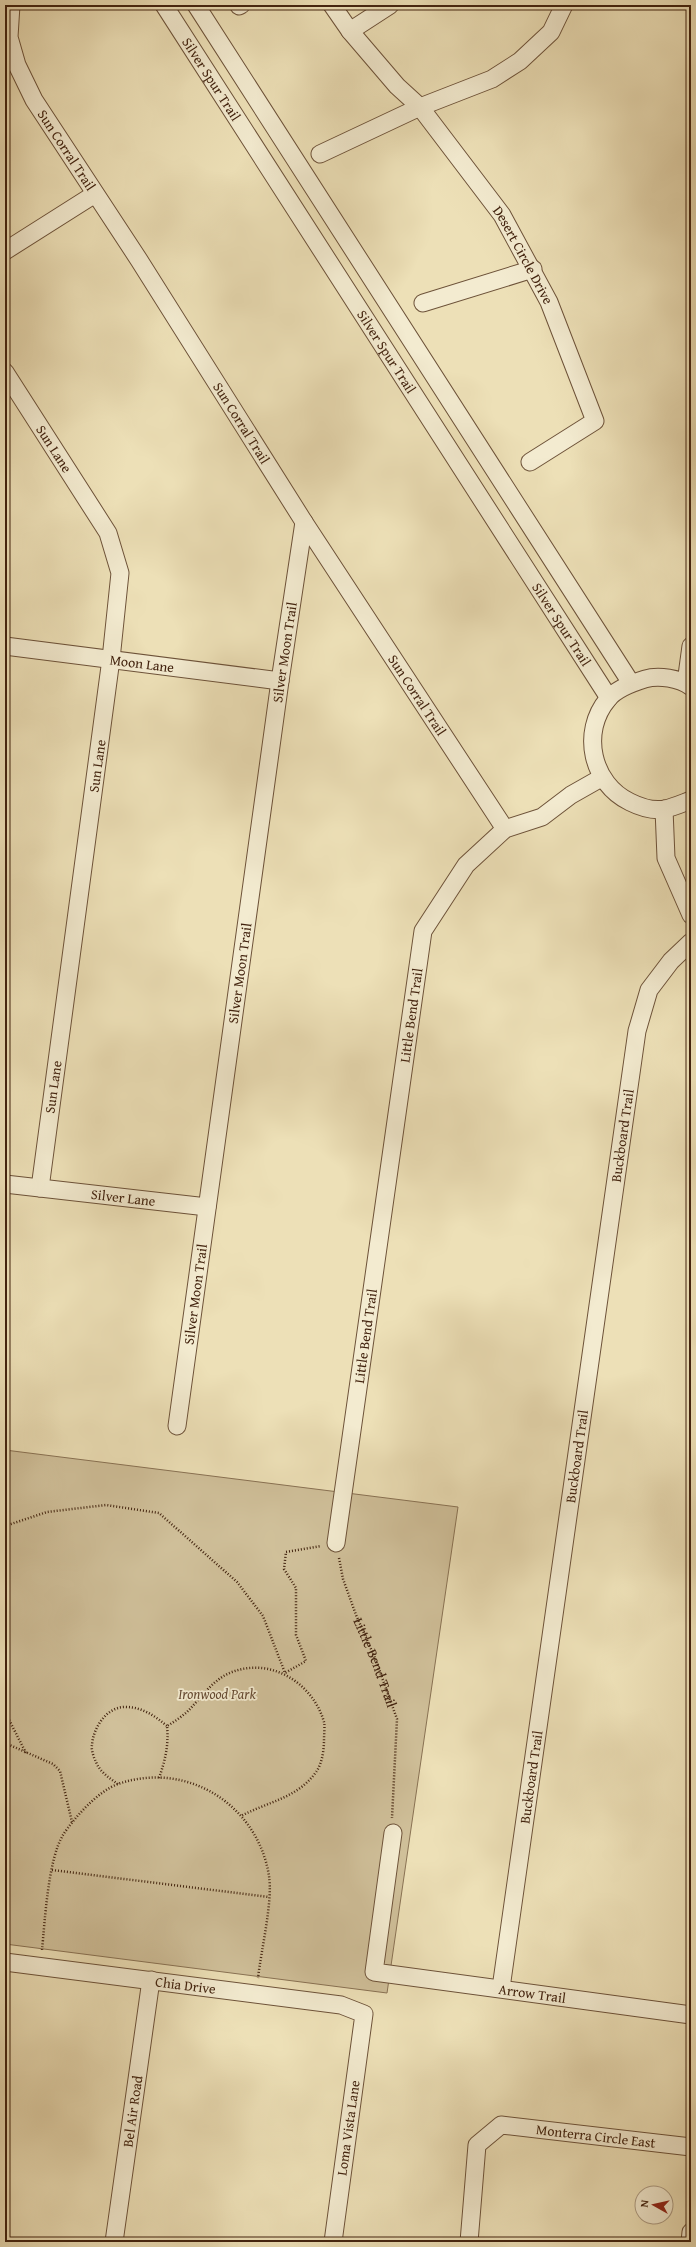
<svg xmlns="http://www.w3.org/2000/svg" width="696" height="2247" font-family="'Gentium Book Plus',serif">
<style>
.green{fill:#d0c09a;stroke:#897254}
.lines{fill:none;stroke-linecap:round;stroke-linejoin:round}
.minor-casing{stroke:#6d5239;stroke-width:19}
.path{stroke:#42230f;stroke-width:2.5;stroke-dasharray:1 2;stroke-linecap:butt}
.minor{stroke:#f3ebd0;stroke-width:17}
.labels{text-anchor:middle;stroke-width:3.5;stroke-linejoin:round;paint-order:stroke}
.street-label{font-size:14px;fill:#42230f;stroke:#f3ebd0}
.park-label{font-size:14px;font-style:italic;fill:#664a32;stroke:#f3ebd0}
</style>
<rect width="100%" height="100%" fill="#ede0b7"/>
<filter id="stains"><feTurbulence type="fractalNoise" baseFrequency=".005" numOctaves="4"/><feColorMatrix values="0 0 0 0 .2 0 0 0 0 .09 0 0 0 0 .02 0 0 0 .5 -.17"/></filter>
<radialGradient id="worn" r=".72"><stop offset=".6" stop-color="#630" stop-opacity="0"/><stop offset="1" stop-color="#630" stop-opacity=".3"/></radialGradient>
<path class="green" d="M5 1450 458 1507 387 1993 5 1944Z"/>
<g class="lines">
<defs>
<g id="minor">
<path id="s2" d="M11 5 9 37 17 65 34 100 139 260 304 522 505 829"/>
<path id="s3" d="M164 5 609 698"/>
<path d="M196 5 631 683"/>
<path id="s4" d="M332 5 350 31 397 86 420 107 502 215 549 302 595 421 530 462"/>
<path d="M239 6 241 5"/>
<path d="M350 31 390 5"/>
<path d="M320 154 420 107 492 79 520 61 551 32 564 5"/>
<path d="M5 251 95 194"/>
<path d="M423 303 533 269"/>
<path id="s5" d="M5 372 108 533 120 573 111 659 40 1188"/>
<path id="s6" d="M5 646 280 681"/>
<path d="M686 683 691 646"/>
<path d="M691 687C680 678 658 675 645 679 632 683 616 689 608 699 580 732 592 784 630 802 640 807 654 811 665 809 674 807 683 803 691 800"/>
<path d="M664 809 666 858 691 915"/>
<path id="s7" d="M5 1184 207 1207"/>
<path id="s8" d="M177 1426 280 681 304 522"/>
<path id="s9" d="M336 1543 423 931 466 865 505 829 542 817 571 795 601 778"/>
<path id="s10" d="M393 1833 374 1972 691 2015"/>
<path id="s11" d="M5 1962 341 2005 364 2014 333 2242"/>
<path id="s12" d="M501 1988 637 1031 649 990 671 961 691 942"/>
<path id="s13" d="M114 2242 151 1980"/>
<path id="s14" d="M469 2242 477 2145 501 2125 691 2147"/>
<path d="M690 2242 691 2232"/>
</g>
</defs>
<use href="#minor" class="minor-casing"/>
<g class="path">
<path d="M5 1526 47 1512 106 1505 159 1513 237 1582 263 1616 285 1673 306 1661 296 1635V1588L284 1569 286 1552 321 1546"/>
<path id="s1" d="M339 1558 343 1579 356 1615 375 1658 397 1719 392 1818"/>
<path d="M5 1712 26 1753"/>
<path d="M5 1743 53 1764 60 1771 72 1822"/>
<path d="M159 1778C165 1761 169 1745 167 1726 174 1722 181 1717 187 1712 201 1698 213 1679 232 1672 271 1657 313 1683 324 1722 325 1727 324 1734 324 1740 324 1750 322 1764 316 1772 298 1798 267 1802 241 1816"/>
<path d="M118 1784C109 1778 100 1772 96 1762 94 1758 91 1750 92 1745 93 1728 107 1706 126 1707 142 1707 155 1716 167 1726"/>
<path d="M52 1870 269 1897"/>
<path d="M42 1950C45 1920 48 1860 63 1835 74 1818 98 1791 118 1784 187 1760 258 1805 269 1876 273 1901 261 1951 258 1978"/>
</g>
<use href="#minor" class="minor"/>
</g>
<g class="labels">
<g class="street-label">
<text dy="5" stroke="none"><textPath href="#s3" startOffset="88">Silver Spur Trail</textPath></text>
<text dy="5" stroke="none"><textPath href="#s2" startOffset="160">Sun Corral Trail</textPath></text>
<text dy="5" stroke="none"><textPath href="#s4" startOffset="316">Desert Circle Drive</textPath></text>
<text dy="5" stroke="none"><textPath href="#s3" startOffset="412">Silver Spur Trail</textPath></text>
<text dy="5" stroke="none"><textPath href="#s2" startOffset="484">Sun Corral Trail</textPath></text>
<text dy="5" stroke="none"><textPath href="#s5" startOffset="91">Sun Lane</textPath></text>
<text dy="5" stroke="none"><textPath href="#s3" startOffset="736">Silver Spur Trail</textPath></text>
<text dy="5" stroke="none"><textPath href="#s8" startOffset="781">Silver Moon Trail</textPath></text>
<text dy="5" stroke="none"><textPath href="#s6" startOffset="138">Moon Lane</textPath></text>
<text dy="5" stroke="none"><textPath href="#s2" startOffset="808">Sun Corral Trail</textPath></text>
<text transform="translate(97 766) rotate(-82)" y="5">Sun Lane</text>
<text dy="5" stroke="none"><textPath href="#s8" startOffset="457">Silver Moon Trail</textPath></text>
<text dy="5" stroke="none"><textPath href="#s9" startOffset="533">Little Bend Trail</textPath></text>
<text transform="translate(53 1087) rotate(-82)" y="5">Sun Lane</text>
<text dy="5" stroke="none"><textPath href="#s12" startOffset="861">Buckboard Trail</textPath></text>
<text dy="5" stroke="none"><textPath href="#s7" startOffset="119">Silver Lane</textPath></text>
<text dy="5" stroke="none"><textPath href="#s8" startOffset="133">Silver Moon Trail</textPath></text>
<text dy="5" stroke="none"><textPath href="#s9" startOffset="209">Little Bend Trail</textPath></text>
<text dy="5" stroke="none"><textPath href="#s12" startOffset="537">Buckboard Trail</textPath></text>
<text dy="5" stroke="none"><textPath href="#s1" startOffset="111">Little Bend Trail</textPath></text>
<text dy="5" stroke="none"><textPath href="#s12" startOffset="213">Buckboard Trail</textPath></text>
<text dy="5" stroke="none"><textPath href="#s11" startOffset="182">Chia Drive</textPath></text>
<text dy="5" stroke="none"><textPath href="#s10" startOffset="300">Arrow Trail</textPath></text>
<text dy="5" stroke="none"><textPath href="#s13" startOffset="132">Bel Air Road</textPath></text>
<text transform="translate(348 2128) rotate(-82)" y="5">Loma Vista Lane</text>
<text dy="5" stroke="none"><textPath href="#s14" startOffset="224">Monterra Circle East</textPath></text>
</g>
<g class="park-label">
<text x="217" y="1699">Ironwood Park</text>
</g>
</g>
<rect width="696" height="2247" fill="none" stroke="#ede0b7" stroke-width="20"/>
<rect x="6" y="6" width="684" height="2235" fill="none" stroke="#42230f" stroke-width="2"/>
<rect x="10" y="10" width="676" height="2227" fill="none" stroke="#42230f"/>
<g transform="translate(654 2205) rotate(278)"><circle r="19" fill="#f3ebd0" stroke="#ac9b83"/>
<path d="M0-3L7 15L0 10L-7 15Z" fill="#8f2418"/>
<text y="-6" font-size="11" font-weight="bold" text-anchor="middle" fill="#42230f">N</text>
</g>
<rect width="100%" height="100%" filter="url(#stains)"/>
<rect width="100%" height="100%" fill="url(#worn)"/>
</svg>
